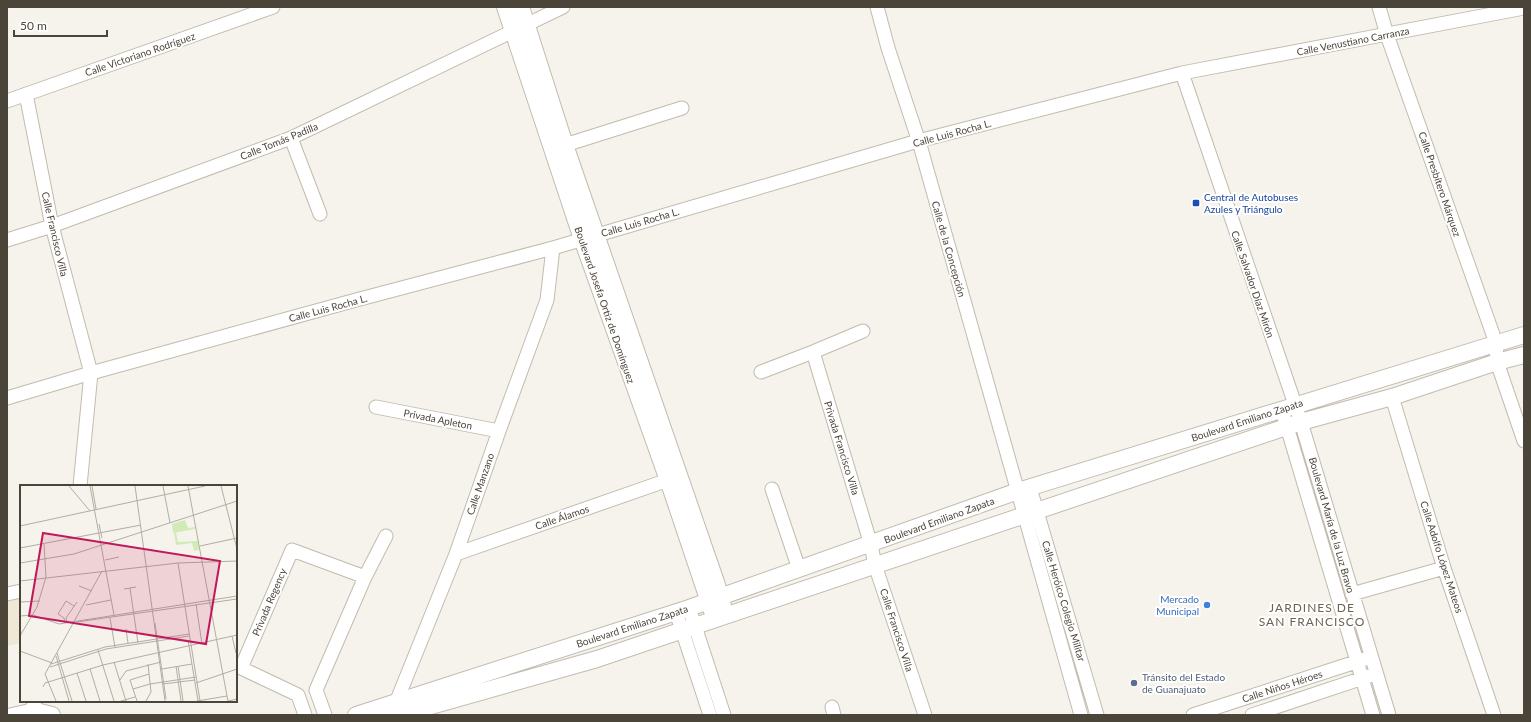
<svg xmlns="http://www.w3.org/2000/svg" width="1531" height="722" font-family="Lato,sans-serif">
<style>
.education{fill:#efe8d6}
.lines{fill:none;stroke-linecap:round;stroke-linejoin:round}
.minor-casing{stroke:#c2bbae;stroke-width:15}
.tertiary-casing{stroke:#c2bbae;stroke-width:18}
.minor{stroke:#fff;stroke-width:13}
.tertiary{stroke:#fff;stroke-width:16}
.transit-dot{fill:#1a4fb4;stroke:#fff;stroke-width:1.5}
.shop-dot{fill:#3f7fe0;stroke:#fff;stroke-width:1.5}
.service-dot{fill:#5c6f8a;stroke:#fff;stroke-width:1.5}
.labels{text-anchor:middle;stroke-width:4;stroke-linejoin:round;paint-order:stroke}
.street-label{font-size:10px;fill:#4b4439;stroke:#fff}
.transit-label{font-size:10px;fill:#164399;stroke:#fff;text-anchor:start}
.shop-label{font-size:10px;fill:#366cbe;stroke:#fff;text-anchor:end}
.service-label{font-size:10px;fill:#4e5e75;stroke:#fff;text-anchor:start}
.quarter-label{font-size:12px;letter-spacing:1px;fill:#6e6250;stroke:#fff}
.inset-road{fill:none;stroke:#b2ada4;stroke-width:1}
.view{fill:#c2185b;fill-opacity:0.15;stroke:#c2185b;stroke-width:2}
.inset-edge{fill:none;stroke:#4b4439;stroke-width:2}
</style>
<rect width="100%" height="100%" fill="#f6f3ec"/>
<path class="education" d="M21 597V643L7 646V600Z"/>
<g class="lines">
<defs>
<path id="minor" d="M877 7 888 48 920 145 1081 715
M1379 7 1387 35 1496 343 1497 362 1524 441
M1182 73 1301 422 1389 715
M26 94 52 226 91 373 80 486
M7 101 273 7
M291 138 320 214
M565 145 682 108
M7 240 52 226 291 138 563 7
M813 352 871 545 875 565 925 715
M761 372 813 352 863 331
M1392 397 1444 568 1494 715
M7 398 91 373 356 300 553 248 918 141 1182 73 1524 8
M376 407 499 431
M1282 410 1373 715
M1030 488 1097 715
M772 489 799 569
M456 554 668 480
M7 594 21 591
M1352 594 1444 568
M689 608 724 715
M676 612 710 715
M832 707 834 715
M10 715 32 710 35 701
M305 715 298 695 241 668 292 550 365 577
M325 715 316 690 365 577 386 536
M391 715 456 554 499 431 547 300 553 248
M1193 715 1365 659
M1252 715 1369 676"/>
<path id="tertiary" d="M505 7 582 239 668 480 712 611
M521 7 565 145 716 582 723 606
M30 715 32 710 52 715
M356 715 689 608 1018 491 1524 335
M399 715 597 659 1301 422 1392 397 1497 362 1524 355"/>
</defs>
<use href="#minor" class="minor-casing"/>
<use href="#tertiary" class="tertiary-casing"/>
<use href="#minor" class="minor"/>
<use href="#tertiary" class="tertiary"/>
</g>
<rect class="transit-dot" x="1192" y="199" width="8" height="8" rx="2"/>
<circle class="shop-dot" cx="1207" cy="605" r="4"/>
<circle class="service-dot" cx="1134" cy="683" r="4"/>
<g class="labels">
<g class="street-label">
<text transform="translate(1353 41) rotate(-11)" y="4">Calle Venustiano Carranza</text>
<text transform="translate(140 54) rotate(-19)" y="4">Calle Victoriano Rodríguez</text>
<text transform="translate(952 133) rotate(-15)" y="4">Calle Luis Rocha L.</text>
<text transform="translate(279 141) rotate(-22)" y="4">Calle Tomás Padilla</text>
<text transform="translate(1440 184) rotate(71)" y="4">Calle Presbítero Márquez</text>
<text transform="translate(640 222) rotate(-16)" y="4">Calle Luis Rocha L.</text>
<text transform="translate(55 234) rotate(77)" y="4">Calle Francisco Villa</text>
<text transform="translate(949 249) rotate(74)" y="4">Calle de la Concepción</text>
<text transform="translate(1253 284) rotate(71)" y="4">Calle Salvador Díaz Mirón</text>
<text transform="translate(605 305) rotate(71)" y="4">Boulevard Josefa Ortiz de Domínguez</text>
<text transform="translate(328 308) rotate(-15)" y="4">Calle Luis Rocha L.</text>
<text transform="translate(438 419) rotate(11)" y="4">Privada Apleton</text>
<text transform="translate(1247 420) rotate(-18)" y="4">Boulevard Emiliano Zapata</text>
<text transform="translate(842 448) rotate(73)" y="4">Privada Francisco Villa</text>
<text transform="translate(480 484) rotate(-71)" y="4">Calle Manzano</text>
<text transform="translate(562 517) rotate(-19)" y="4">Calle Álamos</text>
<text transform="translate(939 520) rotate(-20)" y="4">Boulevard Emiliano Zapata</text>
<text transform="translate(1332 525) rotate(74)" y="4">Boulevard María de la Luz Bravo</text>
<text transform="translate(1442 557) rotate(72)" y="4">Calle Adolfo López Mateos</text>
<text transform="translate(1064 601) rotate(73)" y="4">Calle Heróico Colegio Militar</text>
<text transform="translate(269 602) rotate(-67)" y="4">Privada Regency</text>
<text transform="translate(632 626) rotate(-18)" y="4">Boulevard Emiliano Zapata</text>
<text transform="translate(897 630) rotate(72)" y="4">Calle Francisco Villa</text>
<text transform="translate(1282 686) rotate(-18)" y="4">Calle Niños Héroes</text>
</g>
<g class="transit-label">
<text x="1204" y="201">Central de Autobuses<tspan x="1204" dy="12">Azules y Triángulo</tspan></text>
</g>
<g class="shop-label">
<text x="1199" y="603">Mercado<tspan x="1199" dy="12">Municipal</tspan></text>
</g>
<g class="service-label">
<text x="1142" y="681">Tránsito del Estado<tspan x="1142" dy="12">de Guanajuato</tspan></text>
</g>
<g class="quarter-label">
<text x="1312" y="612">JARDINES DE<tspan x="1312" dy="14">SAN FRANCISCO</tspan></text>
</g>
</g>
<g transform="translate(20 485)">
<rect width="217" height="217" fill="#f6f3ec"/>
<path d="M165 35 168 43 175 42V44L153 48 152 39ZM154 48H156L158 57 178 56 179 65 174 66 172 58 156 60Z" fill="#d2eab5"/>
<path class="inset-road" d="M49 1 70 26M70 1 94 130M72 1 76 24M115 1 145 216M143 1 150 38M168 1 207 211 208 216 217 214M201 1 217 64M79 39 82 53M0 41 185 1M180 61 217 53M0 63 121 40M85 75 99 72M0 78 54 69 217 16M158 78 180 216M0 96 158 78 217 76M59 101 72 106M110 103 118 158M104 104 116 102M0 117 20 116M176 119 182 159M66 120 91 115M0 131 13 130 39 139 217 111M90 133 95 162M47 137 46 133 57 117M57 137 217 114M45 138 44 133 38 129 46 116 54 121M135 138 146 214M106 144 108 158M0 151 17 122 26 92 24 59M212 151 216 168M168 155 178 216M78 165 94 216M0 166 32 178M37 168 52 216M36 171 49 216M94 177 106 216M31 179 85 162 169 149M156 181 161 216M158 181 163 216M30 182 86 164 169 151M70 184 80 216M142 184 172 179M57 188 66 216M100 195 106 186 141 177M176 198 217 184M143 199 175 195M23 202 25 198 83 180 217 150M113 204 130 199 176 192M36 216 25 189 82 86M101 216 115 212M117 216 110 195 129 189M126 216 131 207 128 179M177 216 207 211"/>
<path class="view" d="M23 48 200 76 186 159 9 131Z"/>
<rect width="217" height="217" class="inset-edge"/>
</g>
<rect width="1531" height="722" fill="none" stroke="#4b4439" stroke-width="16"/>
<path d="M14 30v6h93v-6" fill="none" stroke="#4b4439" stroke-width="2"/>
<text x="20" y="30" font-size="12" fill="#4b4439" stroke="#ffffff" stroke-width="3" paint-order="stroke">50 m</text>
</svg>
